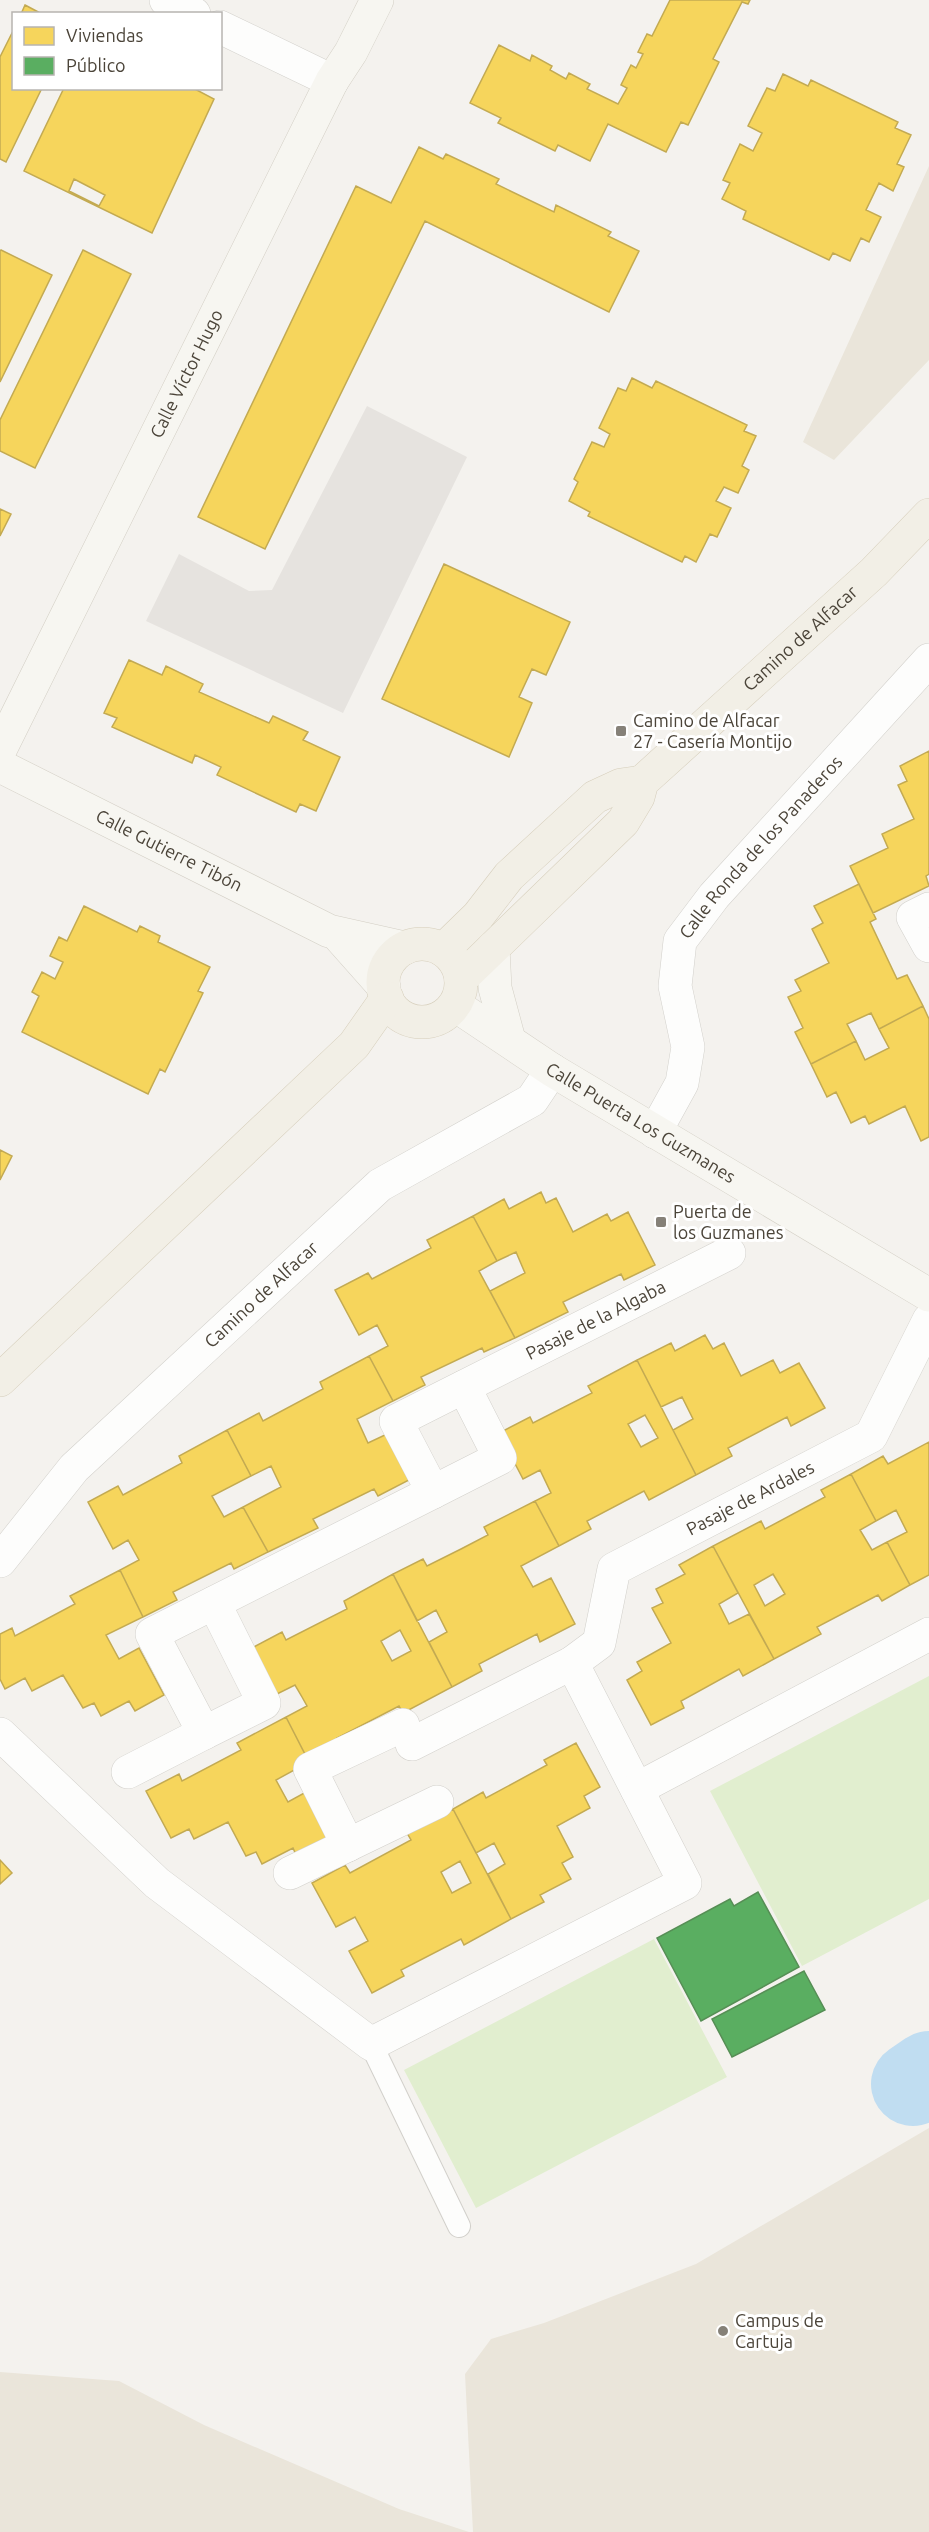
<svg xmlns="http://www.w3.org/2000/svg" width="929" height="2532" font-family="Ubuntu,sans-serif">
<style>
.education{fill:#eae5da}
.green{fill:#e1eecf}
.parking{fill:#e6e3df}
.homes{fill:#f6d55c;stroke:#c3aa52;stroke-width:1.5;fill-rule:evenodd}
.public{fill:#5aae61;stroke:#568e55;stroke-width:1.5}
.lines{fill:none;stroke-linecap:round;stroke-linejoin:round}
.river{stroke:#c0ddf1;stroke-width:84}
.lane-casing{stroke:#d2d0cb;stroke-width:24}
.street-casing{stroke:#d2d0cb;stroke-width:34}
.secondary-casing{stroke:#d3cfc5;stroke-width:34}
.primary-casing{stroke:#d6cebb;stroke-width:34}
.lane{stroke:#fdfdfc;stroke-width:22}
.street{stroke:#fdfdfc;stroke-width:33}
.secondary{stroke:#f7f6f1;stroke-width:33}
.primary{stroke:#f2efe6;stroke-width:33}
.poi-dot{fill:#868178;stroke:#fff;stroke-width:2}
.labels{text-anchor:middle;stroke-width:6;stroke-linejoin:round;paint-order:stroke}
.street-label{font-size:18px;fill:#4b4439;stroke:#fff}
.poi-label{font-size:18px;fill:#4b4439;stroke:#fff;text-anchor:start}
</style>
<rect width="100%" height="100%" fill="#f4f2ee"/>
<path class="education" d="M929 166V360L834 460 803 442Z
M929 2128V2532H473L465 2374 491 2339 544 2323 696 2264Z
M0 2372 119 2381 204 2425 399 2509 469 2532H0Z"/>
<path class="green" d="M929 1676V1899L802 1966 710 1791Z
M654 1939 727 2077 476 2208 404 2070Z"/>
<path class="parking" d="M367 406 467 457 343 713 146 621 179 554 249 591 272 590Z"/>
<path class="homes" d="M670 0H750L748 4 742 2 713 59 719 62 688 125 681 122 666 152 608 124 590 161 558 145 555 151 498 123 501 118 470 103 499 45 530 61 532 55 552 66 550 70 566 79 569 73 590 84 587 89 618 104 627 88 621 85 631 65 636 68 643 54 638 52 647 34 652 36Z
M25 5 42 14H21Z
M14 29V88H42L6 162 0 159V57Z
M783 74 808 86 811 80 898 122 895 128 911 135 897 164 904 167 893 191 879 183 866 210 881 217 869 242 861 238 850 261 833 253 829 260 743 219 746 211 722 199 730 183 723 180 740 144 753 151 762 133 748 126 767 88 775 91Z
M64 88H193L214 99 152 233 24 171ZM74 179 105 195 99 206 69 191Z
M419 147 443 159 446 154 499 179 496 184 554 212 556 205 611 232 608 236 639 251 609 312 425 221 265 549 198 517 356 186 391 203Z
M1 250 52 275 0 382V251Z
M83 250 131 274 35 468 0 451V420Z
M632 378 652 388 656 381 747 425 744 431 756 436 742 466 749 470 738 493 724 487 716 501 731 508 717 537 710 534 696 562 685 556 682 562 588 516 590 512 569 501 578 482 574 479 592 442 604 447 610 434 599 428 618 388 626 391Z
M0 509 11 514 0 536Z
M444 564 570 622 546 675 532 669 519 697 532 703 509 757 382 699Z
M129 660 162 675 166 666 203 684 199 692 269 723 273 716 308 732 303 740 340 757 316 811 300 804 296 812 217 775 221 767 195 755 192 763 112 727 117 718 104 713Z
M929 751V874L926 876 929 886 873 913 850 866 888 848 882 834 914 819 898 785 907 781 900 766Z
M859 884 876 919 870 922 897 979 907 975 923 1006 879 1029 871 1013 847 1024 856 1041 811 1064 795 1032 803 1028 788 997 801 991 795 980 829 963 812 929 823 923 814 906Z
M84 906 137 932 140 926 160 936 158 942 210 967 198 991 203 993 165 1072 160 1069 148 1094 22 1032 39 996 32 992 42 972 55 979 63 962 50 956 59 937 67 941Z
M923 1006 929 1019V1137L921 1141 905 1106 869 1124 865 1116 851 1123 836 1092 827 1097 811 1064 856 1041 865 1060 889 1048 879 1029Z
M0 1150 12 1156 0 1180Z
M541 1192 546 1203 556 1198 573 1232 607 1214 611 1221 628 1212 655 1265 624 1280 621 1274 563 1302 568 1312 515 1338 490 1291 525 1273 516 1252 497 1261 473 1216 504 1199 509 1209Z
M473 1216 497 1261 479 1271 515 1338 484 1352 482 1348 421 1377 425 1385 393 1401 369 1356 388 1346 377 1325 359 1335 335 1290 368 1273 372 1279 431 1248 427 1240Z
M705 1335 713 1349 724 1343 741 1376 773 1360 780 1373 799 1363 825 1408 791 1426 787 1417 728 1448 732 1456 696 1475 673 1430 693 1419 682 1397 661 1407 637 1360 671 1343 675 1351Z
M369 1356 393 1401 357 1419 368 1443 387 1434 409 1480 378 1496 374 1489 313 1519 318 1528 268 1552 243 1507 281 1487 271 1466 251 1476 227 1430 259 1413 263 1421 323 1389 320 1382Z
M637 1360 696 1475 649 1500 644 1491 587 1521 591 1529 559 1546 535 1501 551 1493 540 1470 523 1479 499 1433 530 1417 533 1423 592 1393 588 1386ZM645 1415 658 1438 641 1447 628 1424Z
M227 1430 251 1476 212 1496 224 1517 243 1507 268 1552 234 1569 231 1563 173 1592 177 1600 143 1617 120 1570 139 1560 128 1540 113 1549 88 1502 118 1486 123 1495 182 1463 179 1456Z
M929 1442V1575L910 1585 887 1542 907 1532 896 1510 876 1521 851 1474 883 1456 888 1464Z
M851 1474 876 1521 860 1530 872 1550 887 1542 910 1585 882 1601 878 1595 817 1627 821 1634 774 1659 713 1546 761 1521 765 1529 825 1497 821 1490ZM773 1574 785 1594 765 1606 754 1585Z
M535 1501 559 1546 521 1566 533 1587 551 1578 575 1624 540 1642 537 1634 479 1664 482 1671 452 1687 429 1642 447 1632 436 1610 417 1621 393 1574 423 1559 427 1566 461 1549 488 1535 484 1527Z
M713 1546 738 1593 719 1604 729 1624 749 1614 774 1659 743 1676 739 1669 681 1701 684 1708 651 1725 627 1680 642 1671 637 1662 671 1643 652 1608 663 1603 656 1589 685 1574 679 1565Z
M120 1570 143 1617 106 1635 119 1659 139 1648 164 1695 135 1711 129 1701 101 1716 94 1703 83 1708 63 1675 32 1691 25 1678 5 1689 0 1679V1634L12 1628 15 1636 75 1604 70 1596Z
M393 1574 452 1687 403 1713 399 1706 337 1738 341 1745 309 1762 286 1717 307 1706 302 1697 295 1685 275 1695 250 1649 282 1632 286 1640 347 1609 344 1601ZM400 1630 411 1651 392 1661 381 1641Z
M286 1717 309 1762 276 1780 288 1802 306 1792 331 1840 297 1857 293 1848 262 1864 256 1852 246 1856 228 1822 194 1839 189 1829 171 1838 146 1791 179 1774 182 1781 241 1750 237 1743Z
M576 1743 600 1787 584 1796 590 1808 557 1826 573 1857 562 1863 571 1879 540 1895 544 1902 511 1919 488 1874 505 1864 494 1843 476 1853 453 1809 483 1792 486 1798 547 1765 544 1760Z
M453 1809 511 1919 464 1945 461 1939 401 1970 404 1976 372 1993 349 1951 368 1941 355 1917 336 1927 312 1883 345 1865 350 1873 411 1840 407 1833ZM460 1861 471 1883 452 1893 441 1872Z
M0 1860 12 1873 0 1884Z"/>
<path class="public" d="M758 1892 799 1967 701 2021 657 1938 730 1899 734 1906Z
M804 1971 825 2010 732 2057 712 2019Z"/>
<g class="lines">
<path class="river" d="M913 2084 929 2073"/>
<defs>
<path id="lane" d="M371 2044 459 2226"/>
<g id="street">
<path d="M166 0 194 14"/>
<path d="M220 27 332 81"/>
<path d="M929 909 913 917 929 946"/>
<path id="s1" d="M655 1132 682 1083 688 1047 675 986 680 941 714 896 929 660"/>
<path d="M433 1492 500 1458 464 1387"/>
<path id="s2" d="M0 1561 74 1468 380 1185 532 1100 552 1070"/>
<path d="M204 1733 264 1703 214 1603"/>
<path d="M0 1734 157 1883 371 2044 685 1883 572 1663"/>
<path id="s3" d="M412 1744 572 1663 599 1643 614 1569 871 1436 929 1320"/>
<path id="s4" d="M128 1772 204 1733 152 1634 433 1492 396 1421 729 1253"/>
<path d="M637 1789 929 1634"/>
<path d="M348 1845 310 1769 403 1725"/>
<path d="M290 1873 437 1802"/>
</g>
<g id="secondary">
<path id="s5" d="M0 750 332 81 351 52 377 0"/>
<path id="s6" d="M0 766 329 931 405 948"/>
<path d="M337 934 384 987"/>
<path d="M493 948 495 988 509 1040"/>
<path id="s7" d="M455 1005 552 1070 929 1295"/>
</g>
<g id="primary">
<circle cx="422" cy="983" r="39"/>
<path d="M443 950 478 916 509 876 595 797 621 785 642 782"/>
<path id="s8" d="M461 979 623 822 638 797 642 782 874 572 929 515"/>
<path d="M0 1380 354 1045 387 998"/>
</g>
</defs>
<use href="#lane" class="lane-casing"/>
<use href="#street" class="street-casing"/>
<use href="#secondary" class="secondary-casing"/>
<use href="#primary" class="primary-casing"/>
<use href="#lane" class="lane"/>
<use href="#street" class="street"/>
<use href="#secondary" class="secondary"/>
<use href="#primary" class="primary"/>
</g>
<g class="poi-dot">
<rect x="615" y="725" width="12" height="12" rx="3"/>
<rect x="655" y="1216" width="12" height="12" rx="3"/>
<circle cx="723" cy="2331" r="6"/>
</g>
<g class="labels">
<g class="street-label">
<text dy="6" stroke="none"><textPath href="#s5" startOffset="420">Calle Víctor Hugo</textPath></text>
<text dy="6" stroke="none"><textPath href="#s8" startOffset="484">Camino de Alfacar</textPath></text>
<text dy="6" stroke="none"><textPath href="#s1" startOffset="324">Calle Ronda de los Panaderos</textPath></text>
<text dy="6" stroke="none"><textPath href="#s6" startOffset="189">Calle Gutierre Tibón</textPath></text>
<text dy="6" stroke="none"><textPath href="#s7" startOffset="220">Calle Puerta Los Guzmanes</textPath></text>
<text dy="6" stroke="none"><textPath href="#s2" startOffset="374">Camino de Alfacar</textPath></text>
<text dy="6" stroke="none"><textPath href="#s4" startOffset="816">Pasaje de la Algaba</textPath></text>
<text dy="6" stroke="none"><textPath href="#s3" startOffset="442">Pasaje de Ardales</textPath></text>
</g>
<g class="poi-label">
<text x="633" y="727">Camino de Alfacar<tspan x="633" dy="21">27 - Casería Montijo</tspan></text>
<text x="673" y="1218">Puerta de<tspan x="673" dy="21">los Guzmanes</tspan></text>
<text x="735" y="2327">Campus de<tspan x="735" dy="21">Cartuja</tspan></text>
</g>
</g>
<rect x="12" y="12" width="210" height="78" fill="#ffffff" stroke="#b7b4b0" stroke-width="1.5"/>
<rect x="24" y="27" width="30" height="18" fill="#f6d55c" stroke="#b7b4b0" stroke-width="1.5"/>
<text x="66" y="42" font-size="18" fill="#4b4439">Viviendas</text>
<rect x="24" y="57" width="30" height="18" fill="#5aae61" stroke="#b7b4b0" stroke-width="1.5"/>
<text x="66" y="72" font-size="18" fill="#4b4439">Público</text>
</svg>
